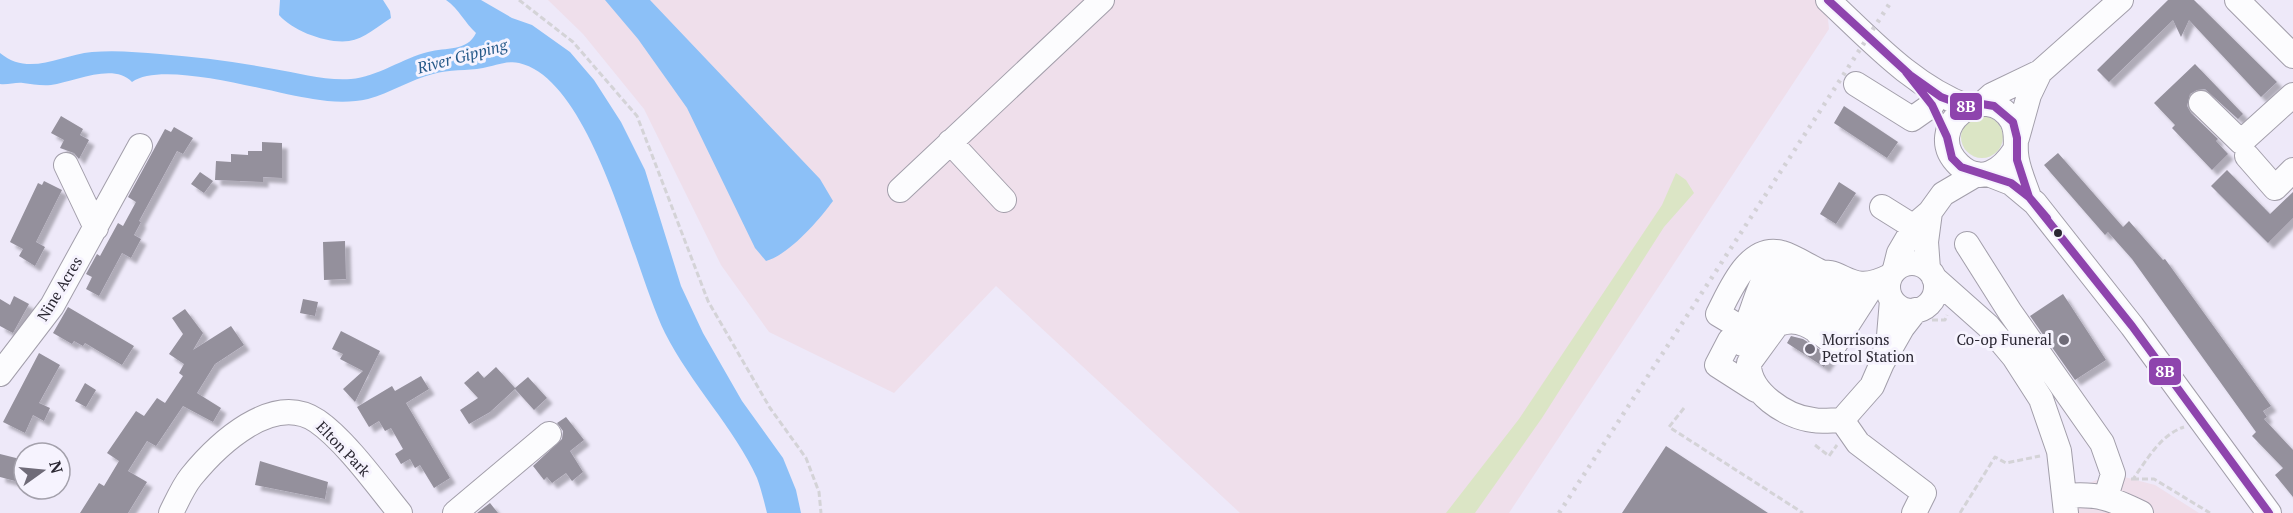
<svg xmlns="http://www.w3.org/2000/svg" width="2293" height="513" font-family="'PT Serif',serif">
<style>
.industrial{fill:#efdfeb}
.green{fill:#dbe5c5}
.water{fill:#8cc0f7}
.building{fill:#94909c;filter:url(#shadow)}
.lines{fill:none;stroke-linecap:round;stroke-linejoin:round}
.minor-casing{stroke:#a29eaa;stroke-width:26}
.path{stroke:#d4d3d7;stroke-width:3;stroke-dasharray:6 3;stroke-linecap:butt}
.minor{stroke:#fcfcfe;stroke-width:24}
.rail{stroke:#d3d1d6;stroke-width:4.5;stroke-dasharray:3 6;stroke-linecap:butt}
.bus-1-casing{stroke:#f6f3fe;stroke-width:12}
.bus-1{stroke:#8e44ad;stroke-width:8}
.bus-dot{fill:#2a2732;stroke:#f6f3fe;stroke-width:2}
.poi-dot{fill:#6f6b78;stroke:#f6f3fe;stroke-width:2}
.labels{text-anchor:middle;stroke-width:6;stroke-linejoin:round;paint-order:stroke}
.street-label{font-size:15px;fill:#2a2732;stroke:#f6f3fe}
.poi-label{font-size:15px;fill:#2a2732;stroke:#f6f3fe;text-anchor:start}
.water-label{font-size:16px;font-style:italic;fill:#255989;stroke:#f6f3fe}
.line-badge{stroke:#f6f3fe;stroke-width:2}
.badge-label{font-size:16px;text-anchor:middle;font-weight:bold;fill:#fff}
</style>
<defs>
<filter id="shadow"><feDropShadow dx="5.5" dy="5.5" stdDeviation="1.5" flood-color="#0004"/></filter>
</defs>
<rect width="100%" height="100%" fill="#eee9f9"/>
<path class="industrial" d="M548 0H1826L1829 29 1509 513H1240L996 286 894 393 769 332 721 265 644 109 583 34Z
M2113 474 2155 485 2199 513H2066L2073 489Z"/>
<path class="green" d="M1961 137a21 21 0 1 1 42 0a21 21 0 1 1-42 0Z
M1676 173 1686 180 1694 193 1664 227 1542 418 1475 513H1446L1519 419 1662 205Z"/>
<path class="water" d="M280 0H383L390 11 391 18C378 26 364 39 349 41 327 44 293 31 279 15Z
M446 0H481L512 18 532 25 570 52 594 80 621 122 645 170 681 286 703 333 742 401 783 458 796 490 801 513H767C764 501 761 489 757 478 735 429 690 383 665 333 634 271 594 80 519 63 508 60 494 66 483 68 467 71 449 69 433 74 410 80 390 93 368 99 351 103 330 102 313 99 274 94 164 59 132 82 114 62 73 82 51 85 41 86 32 84 23 83 16 82 8 85 0 84V53C29 77 60 55 92 52 115 50 137 52 160 54 199 57 236 62 274 69 298 73 326 81 351 79 377 77 403 58 428 52 446 47 467 52 476 33 465 23 459 9 446 0Z
M605 0H650L820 179 833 201C819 220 789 255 766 261L755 248 687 108 638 39Z"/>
<path class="building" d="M2168 0H2194L2277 82 2261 97 2189 20 2181 37 2173 20 2109 82 2097 70Z
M2195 64 2243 114 2238 119 2205 89 2197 90 2190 94 2187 106 2191 113 2218 139 2216 141 2228 154 2212 170 2172 128 2175 125 2154 103Z
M1844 106 1898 142 1887 158 1834 123Z
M61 116 83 129 80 135 89 140 79 159 74 153 60 148 64 140 51 133Z
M174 127 193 138 183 154 177 151 139 221 141 222 134 235 141 239 131 258 122 253 99 296 86 289 92 277 86 274 97 254 100 256 118 223 123 226 136 202 128 197 165 129 171 132Z
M262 142 282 143V178L263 177V182L215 180 216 161 231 162V154L248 155V151H262Z
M2058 153 2123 227 2129 221 2163 260 2165 259 2271 406 2263 411 2267 417 2264 419 2293 450V497L2275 475 2283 468 2252 436 2256 432 2132 259 2108 232 2105 235 2044 165Z
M2227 170 2270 214 2293 192V218L2268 243 2211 186Z
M200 172 213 181 204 193 191 184Z
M44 181 62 190 36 242 45 247 35 266 19 256 23 249 10 242 38 183 42 185Z
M1839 182 1856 193 1836 224 1820 214Z
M345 241 346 279 324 280 323 242Z
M2063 294 2106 360 2075 380 2030 316Z
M14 296 29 304 13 333 0 326V299L10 305Z
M303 299 318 302 315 316 300 313Z
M68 307 134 346 122 365 85 343 83 346 74 341 72 344 53 333Z
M185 309 203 333 193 350 231 326 244 345 215 364 197 393 221 408 213 422 183 406 156 446 147 441 128 471 147 482 128 513H80L99 483 104 486 119 461 107 453 136 411 144 416 157 398 165 403 183 376 179 373 184 364 169 354 183 334 172 318Z
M341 331 380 351 355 402 343 389 363 371 340 359 343 354 332 349Z
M1791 336 1803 339 1831 357 1824 367 1787 343Z
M39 353 60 365 39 403 50 408 44 421 33 415 25 433 3 422Z
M496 367 515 388 528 377 547 398 534 410 515 389 490 412 469 424 460 410 478 398 464 383 478 371 484 378Z
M421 376 429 389 406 403 450 478 434 488 420 465 415 468 410 459 401 464 395 454 403 449 391 428 385 431 379 421 369 427 357 407 392 386 395 391Z
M85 383 96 390 86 407 75 401Z
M566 417 584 440 570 451 583 472 572 481 566 473 552 483 547 477 544 480 533 466 562 439 563 431 557 423Z
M1666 446 1768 513H1622Z
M0 454 24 460 19 482 0 477Z
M260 461 328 482 325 499 255 485Z
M490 503 498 513H477Z"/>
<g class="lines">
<defs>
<path id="minor" d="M1828 0C1871 40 1912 86 1968 107
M2237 0 2293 56
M2040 72 2121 0
M1856 84 1912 119 1932 105
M2201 103 2241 142 2293 95
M1982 104 1992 95 2040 72 2029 95 2017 138
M950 142 1004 200
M2015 150C2002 170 1981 186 1959 165 1920 128 1986 77 2012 121 2018 132 2015 142 2016 153 2017 168 2024 182 2029 197
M2247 156 2275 188 2293 170
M66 165 96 228
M1988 174 2011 183 2035 203 2132 326 2269 513
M900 190 1102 0
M1882 207 1914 227
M1967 244 2010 312 2102 443 2113 474 2106 497
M1888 287a24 24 0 1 1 48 0a24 24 0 1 1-48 0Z
M1895 269 1899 253 1916 224 1930 212 1943 194 1977 174
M1928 269 1926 242 1930 212
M1934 278 1988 326 2014 357 2041 399 2059 451 2066 513
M1892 300 1889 336 1882 363 1902 328 1916 310
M1801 322 1833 275
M1779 324C1801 315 1818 332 1835 344L1873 285
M1743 329 1718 314C1730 291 1748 244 1782 253 1795 257 1808 266 1821 272
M1741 333 1730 340 1717 365 1756 390
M1818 333 1852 283
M1754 335 1782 287 1807 266
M1742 344C1741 331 1747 325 1751 313 1760 289 1763 266 1792 259
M1882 363 1872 386 1842 420 1858 443 1924 493 1914 513
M0 374 52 306 140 146
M1842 420C1832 420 1822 422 1813 420 1786 417 1748 392 1749 363L1814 274C1844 265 1847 298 1890 276
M2066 496C2098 493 2112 499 2141 513
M171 513C177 501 183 487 191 477 217 445 273 391 317 421 345 440 378 486 400 513
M455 513 549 434"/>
</defs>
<use href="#minor" class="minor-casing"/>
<path class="path" d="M519 0 573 42 637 116 708 301 770 408 806 458 819 492 821 513
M1932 320H1945L1947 315
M1684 408 1669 427 1803 513
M1815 445 1829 456 1837 445
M2131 479H2133C2147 460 2160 435 2184 427
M2133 479H2154L2210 513
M1960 513 1995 457 2006 463 2040 456"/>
<use href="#minor" class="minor"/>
<path class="rail" d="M1559 513 1892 0"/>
<defs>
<path id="bus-1" d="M1828 0 1910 75 1941 97 1968 107 1982 104 1994 106 2013 122 2017 138V160L2029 197 2132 326 2269 513
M1906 72 1932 105 1947 137 1952 158 1961 167 2011 183 2029 197 2047 218"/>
</defs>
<use href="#bus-1" class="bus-1-casing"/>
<use href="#bus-1" class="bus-1"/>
</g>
<circle class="bus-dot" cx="2058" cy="233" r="5"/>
<g class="poi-dot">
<circle cx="2064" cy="340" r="6"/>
<circle cx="1810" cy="349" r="6"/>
</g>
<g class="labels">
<g class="street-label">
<text transform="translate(60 289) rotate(-59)" y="5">Nine Acres</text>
<text transform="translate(343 449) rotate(46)" y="5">Elton Park</text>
</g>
<g class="poi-label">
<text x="1822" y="345">Morrisons<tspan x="1822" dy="17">Petrol Station</tspan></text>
<text x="2052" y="345" text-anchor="end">Co-op Funeral</text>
</g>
<g class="water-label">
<text transform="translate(462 56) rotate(-15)" y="6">River Gipping</text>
</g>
</g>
<g class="line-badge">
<rect x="1949" y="92" width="34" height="29" rx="6" fill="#8e44ad"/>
<rect x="2148" y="357" width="34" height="29" rx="6" fill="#8e44ad"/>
</g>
<g class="badge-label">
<text x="1966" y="112">8B</text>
<text x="2165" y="377">8B</text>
</g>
<g transform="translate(42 471) rotate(75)"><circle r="28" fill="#f6f3fe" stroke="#a4a1ac" stroke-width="1.5"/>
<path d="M0-4.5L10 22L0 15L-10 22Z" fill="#6f6b78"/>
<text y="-9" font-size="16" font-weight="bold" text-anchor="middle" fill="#2a2732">N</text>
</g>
</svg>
